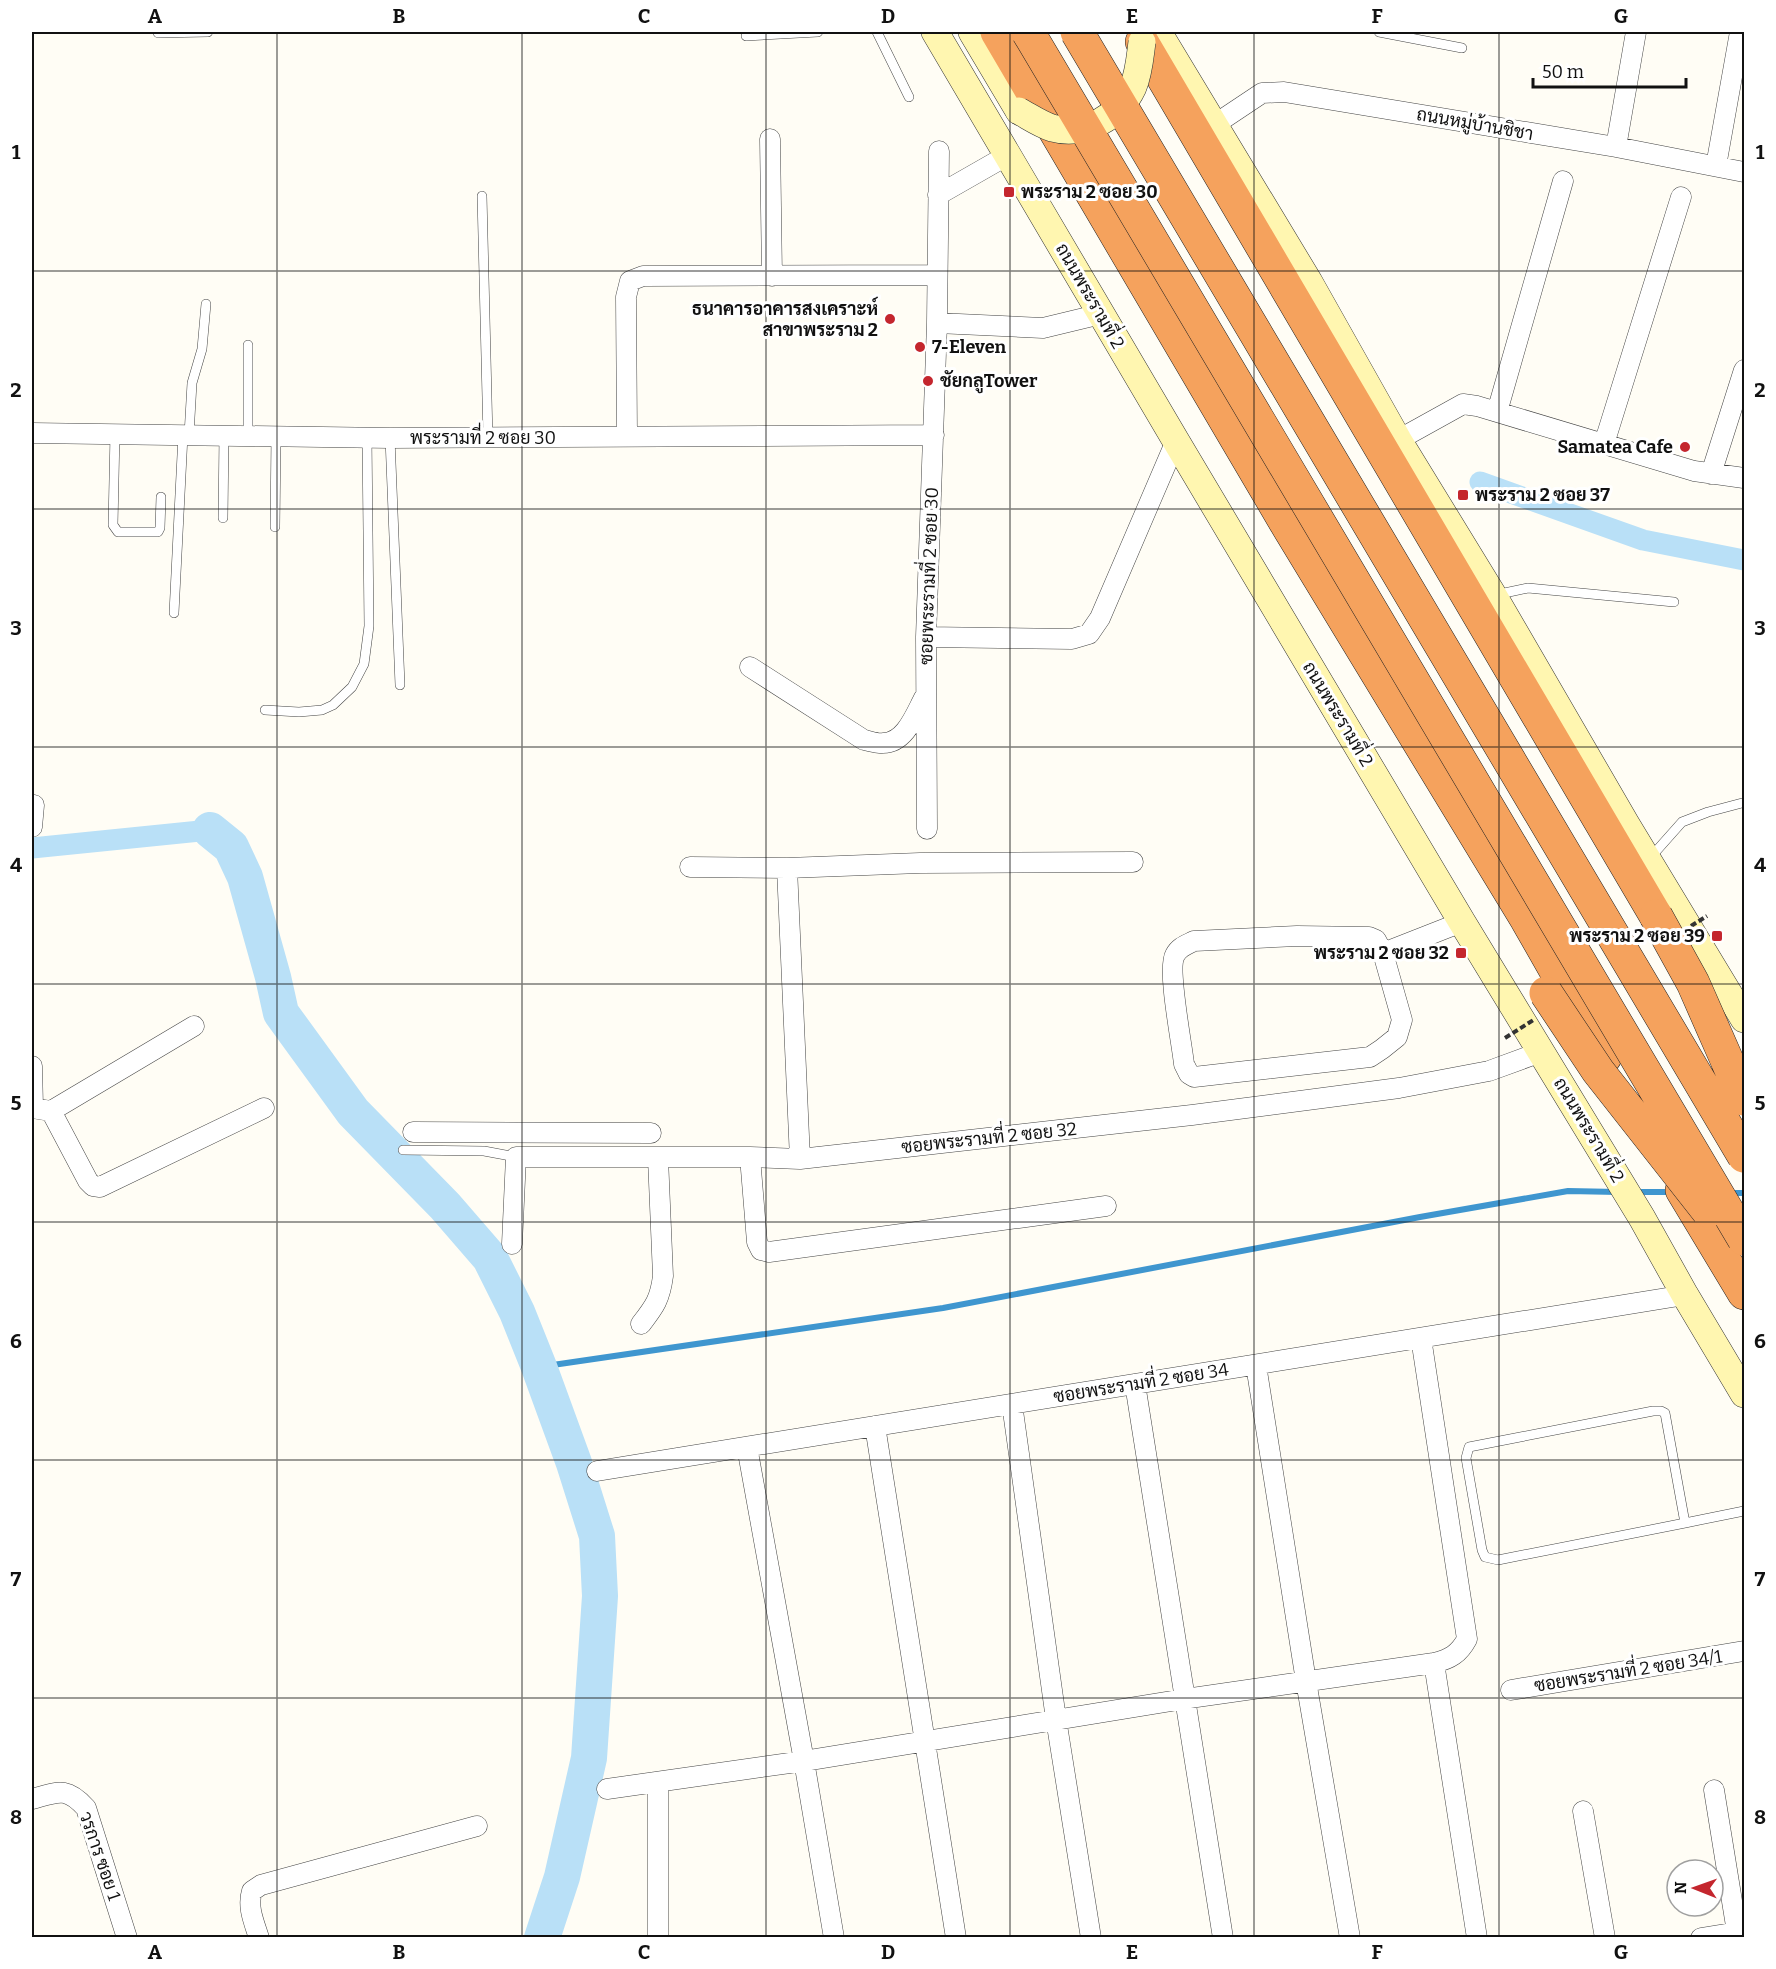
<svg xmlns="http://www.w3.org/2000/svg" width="1776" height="1969" font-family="Bitter,Sarabun,serif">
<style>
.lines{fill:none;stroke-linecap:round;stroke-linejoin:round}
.stream{stroke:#3f96cf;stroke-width:6}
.canal{stroke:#b9e0f7;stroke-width:21}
.river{stroke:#b9e0f7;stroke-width:36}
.lane-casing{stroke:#444;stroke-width:10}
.street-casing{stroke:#444;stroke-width:21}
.secondary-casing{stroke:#333;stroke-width:28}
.highway-casing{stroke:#222;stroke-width:34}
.lane{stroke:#fff;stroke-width:9}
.street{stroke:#fff;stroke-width:20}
.secondary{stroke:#fff6b0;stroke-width:27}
.highway{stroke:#f5a25d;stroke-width:33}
.secondary-bridge-casing{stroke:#333;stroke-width:28;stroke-linecap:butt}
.highway-bridge-casing{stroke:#222;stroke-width:34;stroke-linecap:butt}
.path-bridge{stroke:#333;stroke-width:4;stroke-dasharray:6 3;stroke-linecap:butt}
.secondary-bridge{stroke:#fff6b0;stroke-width:27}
.highway-bridge{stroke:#f5a25d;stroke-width:33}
.grid{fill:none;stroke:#111;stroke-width:1.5;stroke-opacity:0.55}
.poi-dot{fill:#c4262e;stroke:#fff;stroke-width:2}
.labels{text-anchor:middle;stroke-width:6;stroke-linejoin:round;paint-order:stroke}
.street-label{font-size:18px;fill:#111;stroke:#fff}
.poi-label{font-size:18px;font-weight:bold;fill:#111;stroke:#fff;text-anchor:start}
.neatline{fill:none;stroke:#111;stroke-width:2}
.grid-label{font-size:20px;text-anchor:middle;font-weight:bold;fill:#111}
</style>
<rect width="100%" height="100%" fill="#fffdf5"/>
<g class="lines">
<path class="stream" d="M1635 1192H1672
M1728 1193H1744
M539 1367 943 1308 1420 1217 1568 1191 1618 1192"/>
<path class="canal" d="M1480 482 1643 540 1744 560
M32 848 210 830"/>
<path class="river" d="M210 830 231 847 245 877 273 977 281 1013 353 1112 445 1206 490 1258 517 1312 539 1367 574 1463 597 1536 600 1596 589 1758 562 1877 542 1938"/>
<defs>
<path id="lane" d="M877 32 909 97
M1379 32 1462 48
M158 33 208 32
M746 36 818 32
M482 196 488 438
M248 345V436
M115 433 113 525 118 532H158L160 528 161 497
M189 435 192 383 202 349 206 304
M390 438 400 685
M223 518 224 435
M275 527 276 436
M1495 595 1528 588 1674 602
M174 613 183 435
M265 710 299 712 322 710 333 705 352 687 364 664 369 626 367 438
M1650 858 1682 822 1708 812 1742 803
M403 1150 484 1151 516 1157
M1653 1411H1661L1665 1413 1685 1523 1498 1560 1485 1557 1482 1550 1466 1458 1469 1447Z
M1685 1523 1744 1511"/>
<path id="street" d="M1214 125 1262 93 1284 92 1616 147 1744 172
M770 139 772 276
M1616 147 1636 32
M1716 166 1740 32
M938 195 1008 155
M937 323 1043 328 1101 314
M1497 412 1563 181
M32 433 390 438 934 435
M627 436 626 297 630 281 643 276 937 275
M1398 440 1463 404 1477 406 1694 471 1744 478
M1604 444 1681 197
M1711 474 1744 370
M926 637 1072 639 1089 634 1100 618 1176 441
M750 667 864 740C870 741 877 744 883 743 905 743 915 715 924 698
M32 827 34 805
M927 829 926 637 937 323 939 151
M690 867 787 868 920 863 1133 862
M787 868 800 1159
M1297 936 1369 937 1376 940 1383 953 1402 1020 1397 1037 1382 1049 1370 1057 1194 1077 1189 1074 1184 1064C1182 1044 1167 969 1175 955 1179 947 1186 945 1194 941Z
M1383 953 1462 922
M32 1066 33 1107
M32 1108 51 1111 194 1026
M51 1111 88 1181 93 1186 100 1187 264 1108
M413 1132 651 1133
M750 1157 757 1242 761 1250 769 1252 1106 1206
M512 1244 516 1157H750L800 1159 1192 1115 1399 1088 1489 1071 1541 1052
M641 1324C655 1306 660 1299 663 1276L658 1158
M1256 1365 1306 1681 1350 1938
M1135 1384 1223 1938
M1012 1404 1056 1719 1091 1938
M875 1426 956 1938
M747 1447 804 1761 834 1938
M597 1471 1685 1295
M1434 1663 1477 1938
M1511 1690 1744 1651
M607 1789 804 1761 1184 1699 1434 1663C1450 1659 1459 1654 1467 1639L1421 1338
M1714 1790 1737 1932
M32 1799C58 1792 66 1786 86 1808L127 1938
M1583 1811 1605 1938
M259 1938C254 1922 247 1907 252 1891L261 1885 477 1826
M658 1938V1782
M1701 1938 1744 1931"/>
<path id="secondary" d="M935 32 1176 441 1462 922 1642 1218 1685 1295 1744 1394
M972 32 1019 111
M1158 32 1309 282 1398 440 1493 595 1626 824 1744 1019"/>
<path id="highway" d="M997 32 1290 530 1527 920 1605 1057
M1142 42 1656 916
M1682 1190 1744 1293"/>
</defs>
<use href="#lane" class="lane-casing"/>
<use href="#street" class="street-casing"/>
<use href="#secondary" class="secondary-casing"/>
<use href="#highway" class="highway-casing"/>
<use href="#lane" class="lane"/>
<use href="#street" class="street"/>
<use href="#secondary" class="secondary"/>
<use href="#highway" class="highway"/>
<defs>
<path id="secondary-bridge" d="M1019 111C1030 117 1040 124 1052 128 1085 137 1119 117 1133 87 1139 73 1140 57 1142 42"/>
<path id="highway-bridge" d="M1028 32 1744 1239
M1077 32 1744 1156
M1656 916 1693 983 1744 1099
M1546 993 1598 1071 1708 1211"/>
</defs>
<use href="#secondary-bridge" class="secondary-bridge-casing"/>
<use href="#highway-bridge" class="highway-bridge-casing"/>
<path class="path-bridge" d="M1691 926 1707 916
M1505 1038 1535 1019"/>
<use href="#secondary-bridge" class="secondary-bridge"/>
<use href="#highway-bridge" class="highway-bridge"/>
</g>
<path class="grid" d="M277 32V1938M522 32V1938M766 32V1938M1010 32V1938M1254 32V1938M1499 32V1938M32 271H1744M32 509H1744M32 747H1744M32 984H1744M32 1222H1744M32 1460H1744M32 1698H1744"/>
<g class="poi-dot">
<rect x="1003" y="186" width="12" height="12" rx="3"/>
<circle cx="890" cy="319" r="6"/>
<circle cx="920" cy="347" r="6"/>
<circle cx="928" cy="381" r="6"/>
<circle cx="1685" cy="447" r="6"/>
<rect x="1457" y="489" width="12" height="12" rx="3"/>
<rect x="1711" y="930" width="12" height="12" rx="3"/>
<rect x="1455" y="947" width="12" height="12" rx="3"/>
</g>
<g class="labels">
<g class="street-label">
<text transform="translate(1475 124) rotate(10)" y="6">ถนนหมู่บ้านชิชา</text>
<text transform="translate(1090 296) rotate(60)" y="6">ถนนพระรามที่ 2</text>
<text x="483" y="444">พระรามที่ 2 ซอย 30</text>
<text transform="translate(929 576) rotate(-88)" y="6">ซอยพระรามที่ 2 ซอย 30</text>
<text transform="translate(1338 714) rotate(59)" y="6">ถนนพระรามที่ 2</text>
<text transform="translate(1589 1130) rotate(59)" y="6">ถนนพระรามที่ 2</text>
<text transform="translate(989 1138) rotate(-6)" y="6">ซอยพระรามที่ 2 ซอย 32</text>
<text transform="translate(1141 1383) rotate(-9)" y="6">ซอยพระรามที่ 2 ซอย 34</text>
<text transform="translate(1628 1671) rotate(-9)" y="6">ซอยพระรามที่ 2 ซอย 34/1</text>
<text transform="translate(100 1856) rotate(71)" y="6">วรการ ซอย 1</text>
</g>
<g class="poi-label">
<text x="1021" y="198">พระราม 2 ซอย 30</text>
<text x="878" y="315" text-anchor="end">ธนาคารอาคารสงเคราะห์<tspan x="878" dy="21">สาขาพระราม 2</tspan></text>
<text x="932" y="353">7-Eleven</text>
<text x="940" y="387">ชัยกลูTower</text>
<text x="1673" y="453" text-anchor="end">Samatea Cafe</text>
<text x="1475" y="501">พระราม 2 ซอย 37</text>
<text x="1705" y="942" text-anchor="end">พระราม 2 ซอย 39</text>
<text x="1449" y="959" text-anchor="end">พระราม 2 ซอย 32</text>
</g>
</g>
<rect width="1776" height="1969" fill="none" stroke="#ffffff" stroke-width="66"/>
<g transform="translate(1695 1888) rotate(271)"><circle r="28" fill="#ffffff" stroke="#a0a0a0" stroke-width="1.5"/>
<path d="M0-4.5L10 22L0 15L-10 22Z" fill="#c4262e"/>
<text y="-9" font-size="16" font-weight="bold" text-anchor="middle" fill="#111111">N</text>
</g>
<path d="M1533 78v9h153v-9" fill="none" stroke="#111111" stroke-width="3"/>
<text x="1542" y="78" font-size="18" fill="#111111" stroke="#ffffff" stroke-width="4.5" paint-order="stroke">50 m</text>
<rect x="33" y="33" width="1710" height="1903" class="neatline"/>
<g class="grid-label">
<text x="155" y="23">A</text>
<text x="399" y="23">B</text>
<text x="644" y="23">C</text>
<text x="888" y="23">D</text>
<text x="1132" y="23">E</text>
<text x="1377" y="23">F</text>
<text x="1621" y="23">G</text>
<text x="16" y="159">1</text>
<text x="1760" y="159">1</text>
<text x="16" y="397">2</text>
<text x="1760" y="397">2</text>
<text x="16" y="635">3</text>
<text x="1760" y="635">3</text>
<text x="16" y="872">4</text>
<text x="1760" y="872">4</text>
<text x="16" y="1110">5</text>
<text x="1760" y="1110">5</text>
<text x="16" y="1348">6</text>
<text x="1760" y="1348">6</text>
<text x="16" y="1586">7</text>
<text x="1760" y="1586">7</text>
<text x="16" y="1824">8</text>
<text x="1760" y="1824">8</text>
<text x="155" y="1959">A</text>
<text x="399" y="1959">B</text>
<text x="644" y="1959">C</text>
<text x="888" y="1959">D</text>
<text x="1132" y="1959">E</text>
<text x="1377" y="1959">F</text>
<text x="1621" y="1959">G</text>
</g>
</svg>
